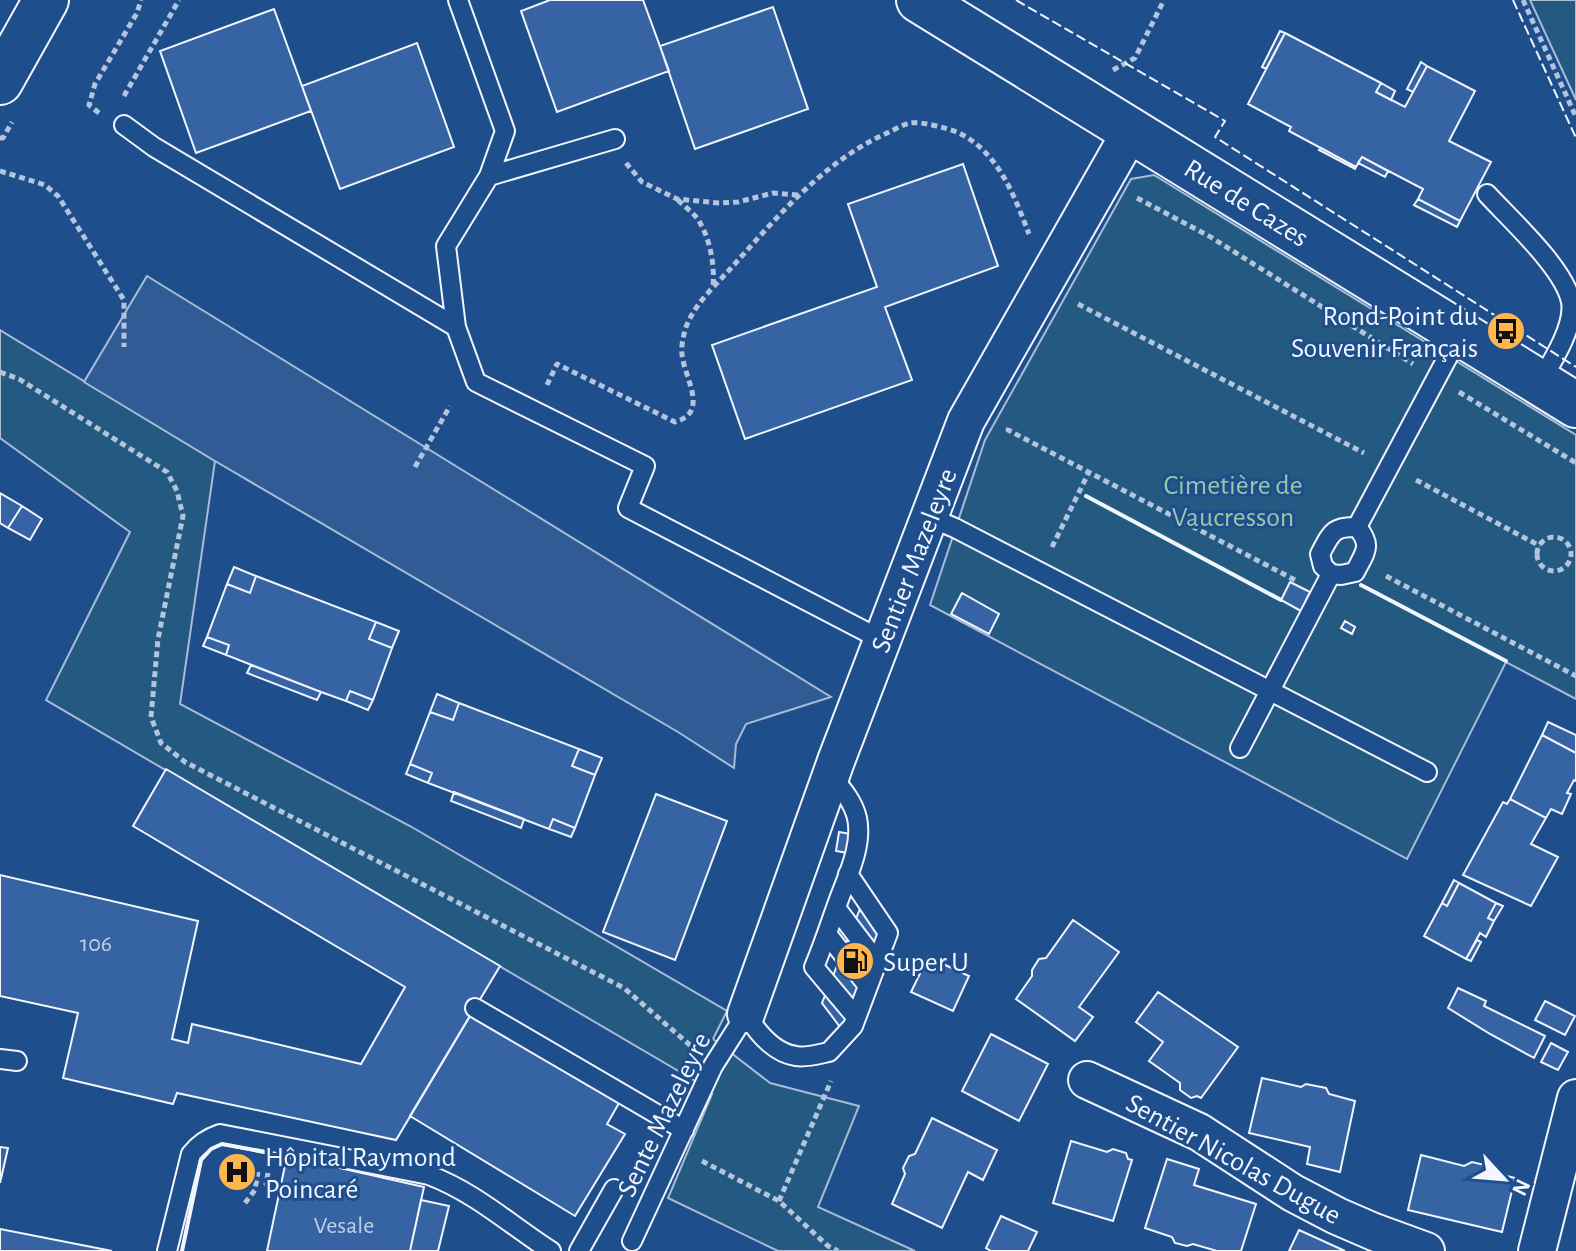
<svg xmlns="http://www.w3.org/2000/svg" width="1576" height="1251" font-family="'Alegreya Sans',sans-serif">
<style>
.green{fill:#245a82;stroke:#a8bbd7;stroke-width:2}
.parking{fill:#305b95;stroke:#a8bbd7;stroke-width:2}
.building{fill:#3563a3;stroke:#f2f6ff;stroke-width:2}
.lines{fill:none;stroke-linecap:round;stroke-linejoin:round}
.lane-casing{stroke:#f2f6ff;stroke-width:22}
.street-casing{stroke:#f2f6ff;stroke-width:40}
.secondary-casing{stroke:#f2f6ff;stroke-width:48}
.primary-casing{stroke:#f2f6ff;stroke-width:48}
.path{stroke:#b3c4dc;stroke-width:5;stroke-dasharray:6 4;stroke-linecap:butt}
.lane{stroke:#1f4e8c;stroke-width:18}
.street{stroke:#1f4e8c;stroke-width:36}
.secondary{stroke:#1f4e8c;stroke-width:44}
.primary{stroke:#1f4e8c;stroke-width:44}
.fence{stroke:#f2f6ff;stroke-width:2;stroke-dasharray:10 4;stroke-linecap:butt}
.wall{stroke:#f2f6ff;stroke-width:4}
.labels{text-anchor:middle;stroke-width:6;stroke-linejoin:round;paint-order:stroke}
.number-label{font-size:24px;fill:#c3d1e8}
.street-label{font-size:28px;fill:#f2f6ff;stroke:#1f4e8c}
.poi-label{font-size:28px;fill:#f2f6ff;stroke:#1f4e8c;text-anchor:start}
.park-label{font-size:28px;fill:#97c8a6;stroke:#1f4e8c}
</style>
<rect width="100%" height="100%" fill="#1f4e8c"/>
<path class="green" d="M1530 0H1576V100Z
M1154 175 1576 435V699L1506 662 1407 859 930 605 985 440 1131 179Z
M0 330 215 461 180 704 410 826 727 1011 713 1039 770 1083 859 1106 818 1207 915 1251H778L668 1198 712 1094 692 1079 46 700 130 532 0 438Z"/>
<path class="parking" d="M147 276 831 697 746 724 736 744 734 768 678 732 215 461 84 382Z"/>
<path class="building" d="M550 0H643L669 71 557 112 521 11Z
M773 7 808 109 695 149 660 46Z
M274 9 311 111 196 153 160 51Z
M1280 31 1285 33 1266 69 1262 67Z
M1285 33 1381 83 1376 92 1405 107 1427 66 1475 91 1449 141 1491 162 1460 221 1418 199 1423 189 1362 157 1356 167 1289 131 1291 127 1248 104Z
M417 43 454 147 340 189 302 86Z
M1421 62 1427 66 1413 92 1407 89Z
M1381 83 1395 91 1391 100 1376 92Z
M1321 148 1356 167 1355 169 1319 150Z
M1362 157 1388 171 1385 177 1358 163Z
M963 164 998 266 885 307 912 380 745 439 712 345 877 287 848 204Z
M1418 199 1460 221 1457 227 1414 205Z
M0 493 22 506 8 528 0 523Z
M22 506 42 519 30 540 8 528Z
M234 567 256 576 250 593 227 584Z
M256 576 376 622 369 639 392 648 373 700 350 691 346 701 321 692 226 655 229 645 207 637 227 584 250 593Z
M1290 582 1310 592 1301 611 1281 600Z
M962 593 999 614 989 634 951 614Z
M1345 621 1355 627 1352 634 1341 628Z
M376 622 399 631 392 648 369 639Z
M207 637 229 645 226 655 203 646Z
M251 665 321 692 317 700 247 673Z
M350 691 373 700 368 710 346 701Z
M437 694 459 703 453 720 430 712Z
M459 703 579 749 572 766 595 775 575 828 553 819 549 829 428 783 432 773 410 764 430 712 453 720Z
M1548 722 1576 735V753L1542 735Z
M1542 735 1576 753V781L1574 780 1567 793 1571 794 1562 814 1551 809 1546 818 1510 799Z
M579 749 602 758 595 775 572 766Z
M410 764 432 773 428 783 406 774Z
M166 769 500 966 396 1140 177 1093 173 1104 63 1078 78 1013 0 996V875L198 921 172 1039 188 1043 192 1024 361 1064 405 987 133 826Z
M454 792 524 819 521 828 451 801Z
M656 794 727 821 675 960 603 932Z
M1510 799 1546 818 1531 844 1558 857 1531 906 1463 875 1503 802 1507 804Z
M553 819 575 828 571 837 549 829Z
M839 832 851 834 848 853 836 851Z
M1454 880 1459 883 1447 906 1442 903Z
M1459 883 1496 903 1488 918 1494 921 1486 937 1480 933 1466 959 1424 936 1442 903 1447 906Z
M868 889 888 917 843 1031 822 1003Z
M1496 903 1503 906 1494 921 1488 918Z
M1073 920 1119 952 1079 1007 1093 1017 1075 1041 1016 999 1032 976V970L1039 959 1046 958Z
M1477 940 1481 942 1471 961 1466 959Z
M928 957 969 976 953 1011 911 992Z
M1458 988 1486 1001 1484 1006 1545 1036 1534 1058 1490 1034 1448 1008Z
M1158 992 1238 1047 1201 1098 1197 1096 1191 1098 1180 1090V1083L1149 1061 1163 1042 1136 1022Z
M1545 1001 1575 1016 1565 1035 1535 1020Z
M471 1014 619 1103 607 1124 625 1134 575 1216 410 1116Z
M991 1034 1048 1064 1019 1121 962 1091Z
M1551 1043 1568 1052 1558 1070 1541 1062Z
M1262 1078 1301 1087 1306 1084 1326 1088 1329 1094 1355 1101 1340 1172 1307 1164 1310 1147 1249 1133Z
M932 1118 997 1150 983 1180 968 1172 942 1228 892 1204 905 1174 903 1168 909 1156 915 1154Z
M1071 1141 1107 1152 1113 1149 1126 1153 1128 1159 1132 1160 1113 1221 1053 1203Z
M0 1147 8 1148 0 1183Z
M1421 1155 1464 1166 1472 1162 1485 1165 1487 1171 1515 1178 1502 1232 1408 1210Z
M287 1156 424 1187 410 1251H267Z
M1167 1159 1199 1169 1194 1185 1256 1204 1241 1251H1217L1193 1244 1187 1246 1175 1243 1172 1237 1145 1228Z
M421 1200 449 1206 438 1251H410Z
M1001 1216 1037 1232 1028 1251H991L986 1248Z
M0 1229 112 1251H0Z
M1299 1230 1345 1251H1289Z"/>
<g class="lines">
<defs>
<path id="lane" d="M458 0 505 131 489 176
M124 125 154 147 456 327 476 382 645 466 628 508 882 640
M1487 194C1510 219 1565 269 1571 302 1575 326 1552 362 1540 382
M456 327 446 246 489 176 615 139
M929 517 955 528 1427 772
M1331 574 1341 575 1355 572C1365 552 1373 546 1357 527
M1240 748 1331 574 1323 566 1320 554C1331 534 1332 526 1357 527L1460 334
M831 776C842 789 853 801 857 818 863 846 847 877 838 902 830 924 823 946 814 967L856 1017
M836 908 877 962
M827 934 868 986
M475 1008 684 1130
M0 1059 17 1061
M632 1241 713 1066 746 1014C757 1032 774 1053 796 1056 806 1058 819 1054 829 1052L853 1026 888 933 848 874
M167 1251 191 1154C199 1144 208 1138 220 1134L429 1175C476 1193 509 1224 551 1251
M579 1251 614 1189"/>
<path id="street" d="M746 1014 836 761 966 421 1131 131
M1087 1080 1199 1132 1293 1193 1337 1216 1374 1232 1426 1251
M1537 1251 1576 1098"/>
<path id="secondary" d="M919 0 1576 405"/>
<path id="primary" d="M0 82 46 0"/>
</defs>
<use href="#lane" class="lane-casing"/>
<use href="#street" class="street-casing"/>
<use href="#secondary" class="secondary-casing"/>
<use href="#primary" class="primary-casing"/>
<path class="path" d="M1523 0 1576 117
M1113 70 1135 58 1164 0
M124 96 179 0
M99 113 89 105 95 84 137 13 141 0
M0 138H3L12 122
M626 163 642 182 677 199 719 203 738 202 773 193 798 195
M0 171 45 185 58 196 124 300V347
M1137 198 1209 236 1413 364
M678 200C684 206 692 212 697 218 710 237 715 265 713 287
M1078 304 1364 453
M0 372 19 379 167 472 177 491 183 516 158 639 151 717 161 743 185 762 624 988 691 1046
M547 385 557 364 675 422C710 412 684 378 682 354 681 347 683 338 685 330 693 305 715 286 732 267 778 216 823 162 887 133 894 130 902 125 910 123 921 121 946 128 957 132 998 151 1014 195 1029 234
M1459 392 1576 463
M1009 428 1008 430 1295 580
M415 467 450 406
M1416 480 1540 546
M1537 554a17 17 0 1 1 34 0a17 17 0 1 1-34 0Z
M1052 547 1089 472
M1386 576 1576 676
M702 1161 779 1201 828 1246 838 1251
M268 1173 266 1184 280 1187
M779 1201 831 1081
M245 1203 255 1190 258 1172"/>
<use href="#lane" class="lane"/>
<use href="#street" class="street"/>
<use href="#secondary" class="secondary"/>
<use href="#primary" class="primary"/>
<path class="fence" d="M1016 0 1225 121 1215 137 1576 367
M1513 0 1576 138"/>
<path class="wall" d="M1086 496 1281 600
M1361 585 1506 661
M182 1251 201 1160 211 1149 222 1144 287 1156"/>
</g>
<defs>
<symbol id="bus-disc" viewBox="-11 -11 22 22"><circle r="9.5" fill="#ffb74d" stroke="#1f4e8c"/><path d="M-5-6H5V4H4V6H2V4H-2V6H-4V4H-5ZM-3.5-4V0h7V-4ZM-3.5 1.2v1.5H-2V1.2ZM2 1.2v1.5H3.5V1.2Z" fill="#111"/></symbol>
<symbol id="fuel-disc" viewBox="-11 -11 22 22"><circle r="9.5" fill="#ffb74d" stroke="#1f4e8c"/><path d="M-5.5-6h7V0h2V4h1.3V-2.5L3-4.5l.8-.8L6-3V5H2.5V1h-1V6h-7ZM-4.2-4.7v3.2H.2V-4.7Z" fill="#111"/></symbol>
<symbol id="hospital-disc" viewBox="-11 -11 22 22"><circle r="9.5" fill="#ffb74d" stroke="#1f4e8c"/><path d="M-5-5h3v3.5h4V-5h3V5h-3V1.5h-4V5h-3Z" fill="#111"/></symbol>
</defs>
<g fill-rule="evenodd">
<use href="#bus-disc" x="1484" y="309" width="44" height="44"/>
<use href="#fuel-disc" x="833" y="939" width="44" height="44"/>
<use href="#hospital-disc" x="215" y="1150" width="44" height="44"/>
</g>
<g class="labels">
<g class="number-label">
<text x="96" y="951">106</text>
<text x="344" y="1233">Vesale</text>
</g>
<g class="street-label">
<text transform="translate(1247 202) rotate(32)" y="10">Rue de Cazes</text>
<text transform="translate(913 560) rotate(-69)" y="10">Sentier Mazeleyre</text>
<text transform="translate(663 1114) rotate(-64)" y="10">Sente Mazeleyre</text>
<text transform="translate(1234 1158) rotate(29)" y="10">Sentier Nicolas Dugue</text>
</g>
<g class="poi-label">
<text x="1478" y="325" text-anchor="end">Rond-Point du<tspan x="1478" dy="32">Souvenir Français</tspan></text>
<text x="883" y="971">Super U</text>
<text x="265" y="1166">Hôpital Raymond<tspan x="265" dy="32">Poincaré</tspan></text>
</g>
<g class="park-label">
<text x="1233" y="494">Cimetière de<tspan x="1233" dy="32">Vaucresson</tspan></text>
</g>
</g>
<g transform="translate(1504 1179) rotate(116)" stroke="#1f4e8c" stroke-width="6" paint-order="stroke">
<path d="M0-6L14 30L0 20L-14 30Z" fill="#f2f6ff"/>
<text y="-12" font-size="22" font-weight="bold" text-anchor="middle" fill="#f2f6ff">N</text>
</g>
</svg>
